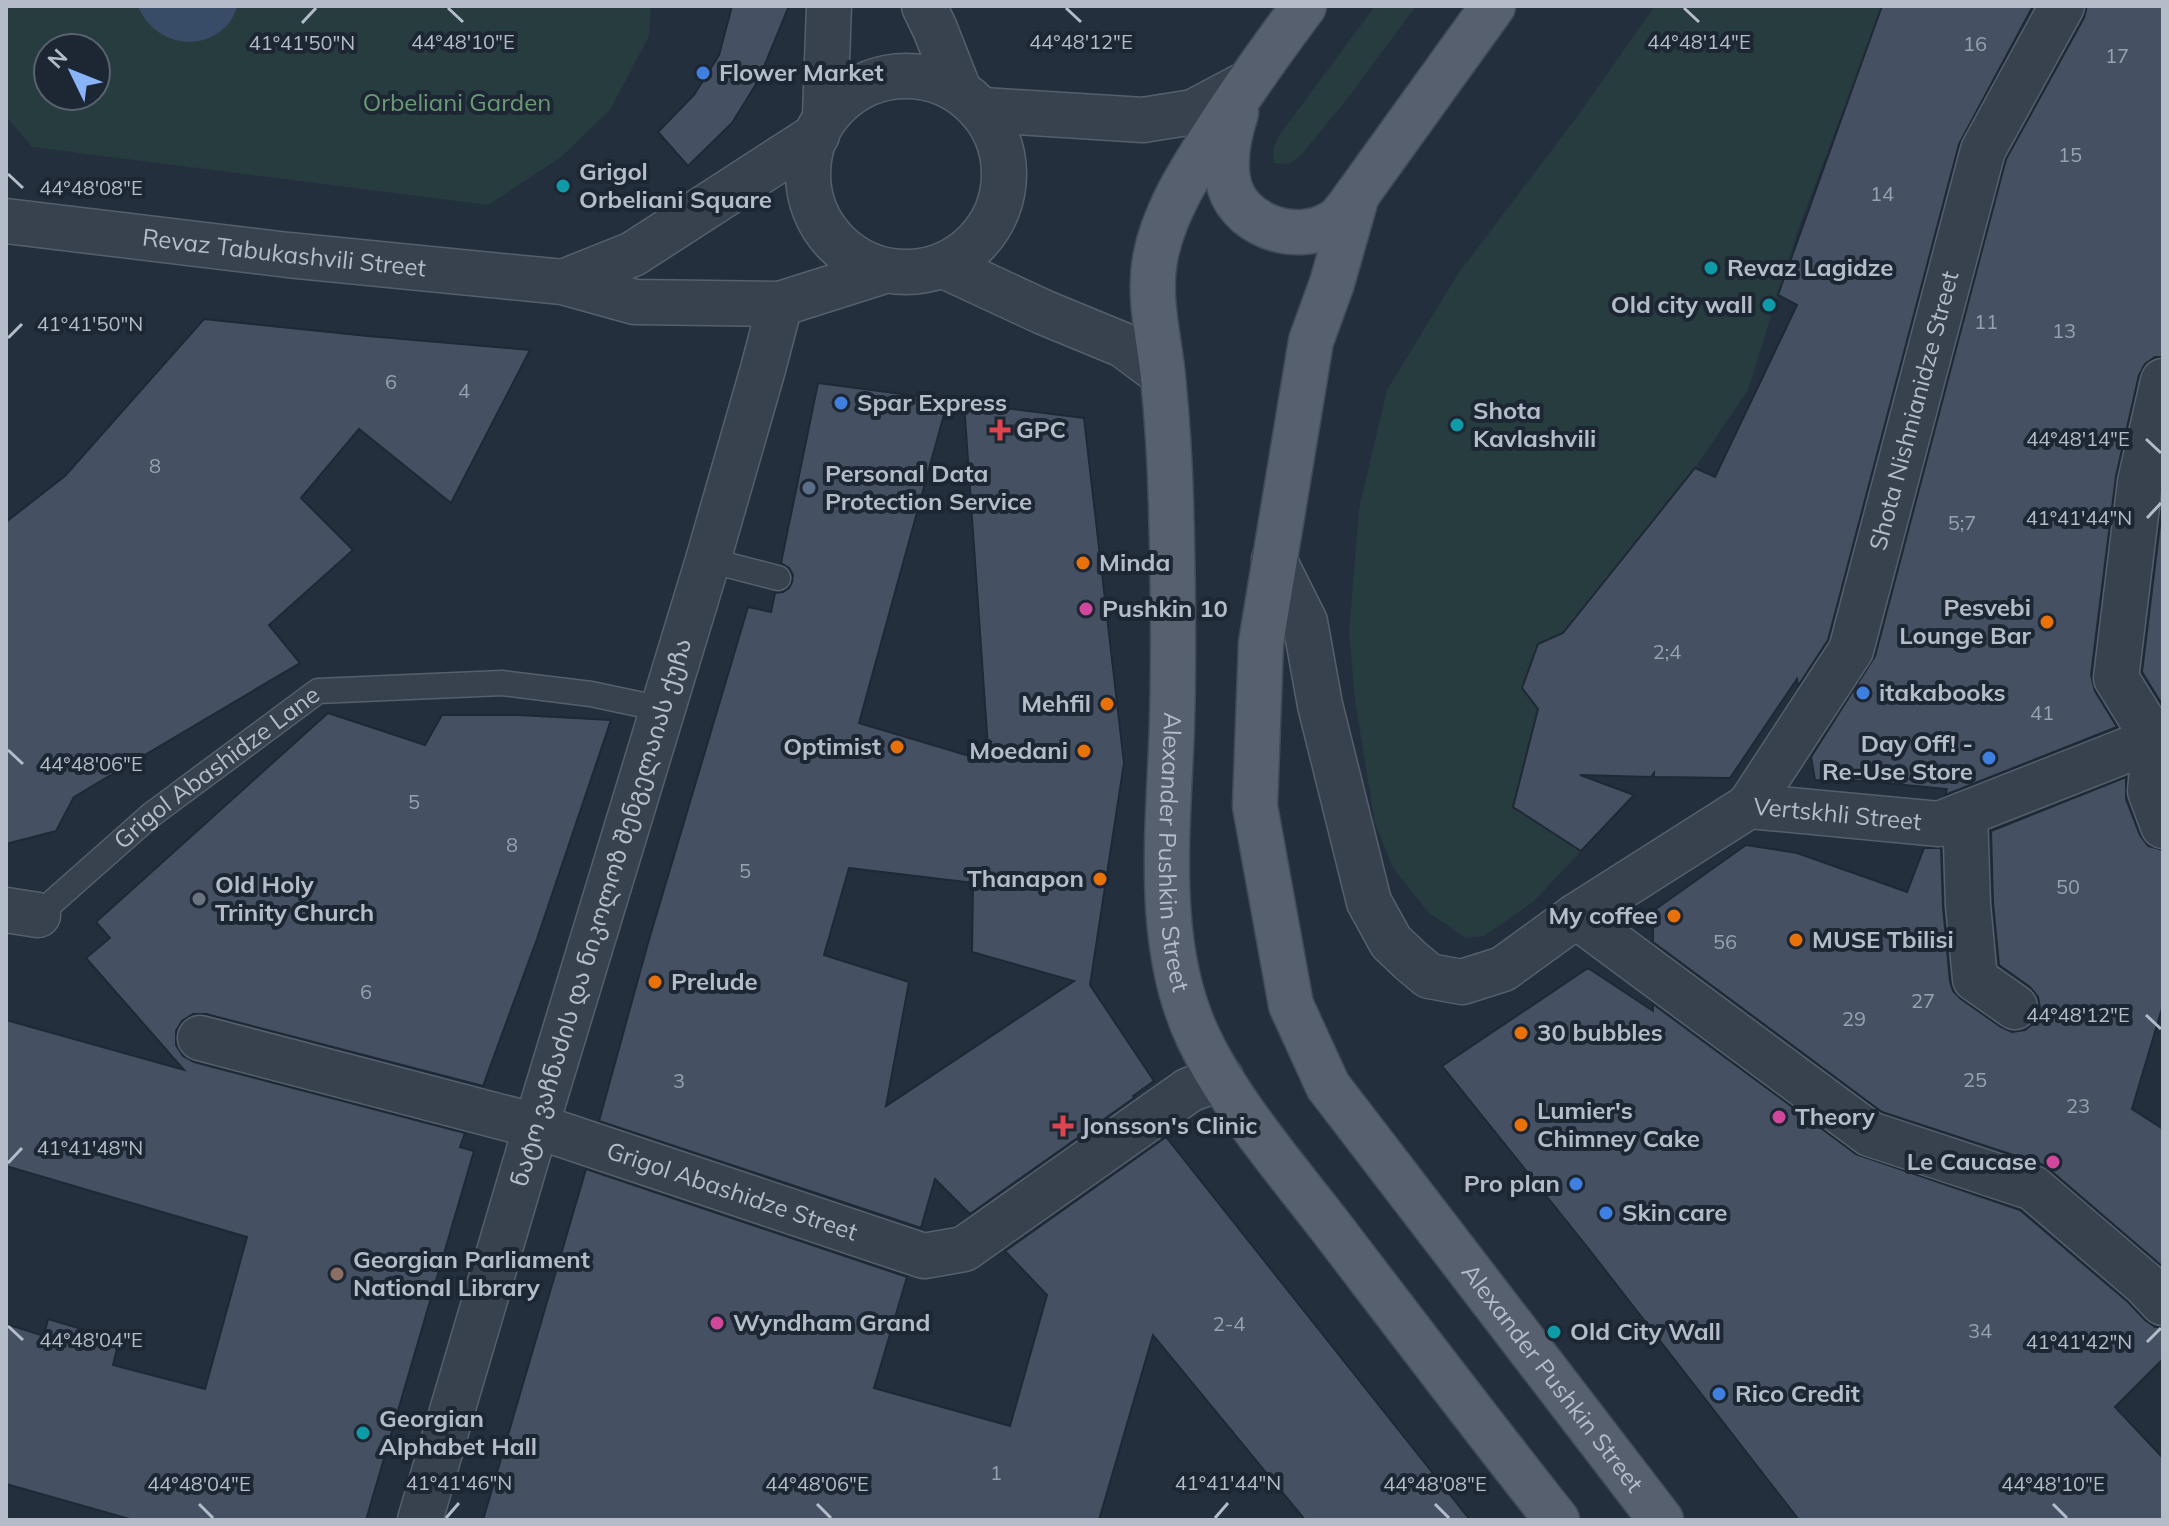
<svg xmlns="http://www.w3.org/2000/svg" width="2169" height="1526" font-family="Mulish,'Noto Sans Georgian',sans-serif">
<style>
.green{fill:#263c3f;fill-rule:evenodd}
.water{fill:#394c67}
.building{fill:#455162;stroke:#1f2835;stroke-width:2;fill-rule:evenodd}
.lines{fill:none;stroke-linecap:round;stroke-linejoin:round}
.service-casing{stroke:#565f6c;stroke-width:27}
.minor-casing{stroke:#565f6c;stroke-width:47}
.primary-casing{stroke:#414a57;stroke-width:47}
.service{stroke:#38414e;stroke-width:24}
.minor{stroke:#38414e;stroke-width:44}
.primary{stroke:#56606e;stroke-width:44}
.ticks{fill:none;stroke:#b4bcc9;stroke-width:3}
.shop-dot{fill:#3f7fe0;stroke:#1d2633;stroke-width:3}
.culture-dot{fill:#0f9aa8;stroke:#1d2633;stroke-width:3}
.health-dot{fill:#e0444e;stroke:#1d2633;stroke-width:3}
.service-dot{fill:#5c6f8a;stroke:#1d2633;stroke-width:3}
.food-dot{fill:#e8710a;stroke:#1d2633;stroke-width:3}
.hotel-dot{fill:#d1479c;stroke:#1d2633;stroke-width:3}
.worship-dot{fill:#6b7280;stroke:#1d2633;stroke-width:3}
.education-dot{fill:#8d6e63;stroke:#1d2633;stroke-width:3}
.labels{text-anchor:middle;stroke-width:8;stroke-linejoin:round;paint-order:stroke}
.number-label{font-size:20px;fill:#98a1af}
.poi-label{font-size:24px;font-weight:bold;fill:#b4bcc9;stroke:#1d2633;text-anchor:start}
.park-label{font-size:24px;fill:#6b9a76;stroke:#1d2633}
.street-label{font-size:24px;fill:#b4bcc9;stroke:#1d2633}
.ticks-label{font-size:20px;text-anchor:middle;fill:#b4bcc9;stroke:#1d2633;stroke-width:8;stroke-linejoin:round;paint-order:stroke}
</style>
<rect width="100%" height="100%" fill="#242f3e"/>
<path class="green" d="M6 6H651L649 36 610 110 561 157 488 205 32 147 6 116ZM48 48H96V96H48Z
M1375 6H1416L1347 99 1301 155 1289 164 1274 163 1273 150 1278 137Z
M1655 6H1884L1880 13 1798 230 1748 390 1695 468 1563 633 1538 644 1522 688 1538 709 1513 807 1581 851 1533 902 1484 936 1466 938 1429 913 1393 868 1375 823 1355 701 1349 632 1359 509 1387 390 1458 274 1576 118Z"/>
<path class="water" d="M138 6H238C235 11 233 18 229 23 202 55 153 44 138 6Z"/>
<path class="building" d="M732 6H789L758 81 732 123 688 166 658 132 694 95 719 55Z
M1882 6H2033L1959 144 1828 640 1798 686 1797 679 1730 778 1654 777V773L1651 777 1580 775 1634 795 1581 851 1513 807 1538 709 1522 688 1538 644 1563 633 1695 468 1715 477 1797 305 1778 295Z
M2087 6H2163V357H2155L2145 364 2139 375 2116 476 2091 675 2095 691 2117 727 1945 795 1947 789 1864 781 1815 780 1811 757 1875 656 2006 159 2084 18Z
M204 319 368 336 530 350 451 503 359 429 301 498 353 550 269 625 300 663 74 797 56 831 6 844V522L65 476Z
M818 383 948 400 859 723 989 762 964 403 1084 418 1124 763 1090 985 1154 1081 1133 1096 1134 1098 970 1214 935 1179 921 1228 599 1121 648 943 748 607 771 612 775 593 783 592 789 588 792 582 793 575 789 568 781 563ZM849 868 973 883 972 952 1074 981 886 1106 909 982 824 955Z
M2163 500V706L2142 672Z
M328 713 425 745 442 715H518L611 720 537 939 483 1086 206 1014H193L182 1021 176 1031V1045L183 1056 194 1062 465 1133 460 1147 474 1151 366 1520H133L6 1484V1324L44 1336 48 1319 119 1340 113 1365 205 1389 247 1237 6 1166V1020L184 1070 86 958 110 938 96 922Z
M2126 777V799L2140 835 2148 846 2163 850V1005L2132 1109 2163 1129V1267L2049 1169 2041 1164 1882 1112 1653 942V911L1746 845 1797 853 1907 892 1924 848H1941L1943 907 1950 981 1953 991 1961 999 2001 1027 2012 1032 2025 1030 2035 1022 2040 1008 2038 997 2030 987 1999 965 1993 903 1991 831Z
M1588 968 1653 1011V1004L1856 1154 2020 1210 2128 1302 2145 1320 2155 1327H2163V1359L2115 1407 2163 1458V1520H1799L1588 1248 1442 1066Z
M1166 1137 1470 1520H1305L1153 1335 1099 1520H483L586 1169 907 1277 874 1388 1010 1426 1047 1295 1005 1251Z"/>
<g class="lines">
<defs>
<g id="service">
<path d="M708 560 778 578"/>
<path id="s1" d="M38 915 151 815 318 691 502 683 591 694 662 709"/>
</g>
<g id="minor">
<path d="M924 6 935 29 959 90"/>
<circle cx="906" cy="174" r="98"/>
<path d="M983 110 1143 120 1193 112 1246 84"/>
<path d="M825 116 829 6"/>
<path id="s2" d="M6 221 288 255 563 282 635 302 780 304 884 271"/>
<path d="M944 266 1043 312 1123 345 1162 374"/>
<path d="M563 282 633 254 817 135"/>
<path d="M2163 381 2140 482 2116 678 2155 741 2150 791 2163 826"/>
<path id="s3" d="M1274 560 1305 622 1320 705 1369 902 1391 942 1411 961 1429 976 1462 982 1503 969 1576 916 1749 806 1939 824 2163 736"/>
<path id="s4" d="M1749 806 1851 650 1983 150 2062 6"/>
<path d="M1965 814 1968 905 1975 979 2015 1007"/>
<path d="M6 910 38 915"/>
<path d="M1576 916 1870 1134 2033 1188 2145 1284 2163 1303"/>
<path id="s5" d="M200 1038 536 1126 924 1256 964 1249 1189 1090 1221 1078"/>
<path id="s6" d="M420 1520 540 1113 708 560 763 369 780 304"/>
</g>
<g id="primary">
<path id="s7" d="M1304 6C1272 49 1241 92 1212 138 1188 175 1163 215 1155 259 1148 299 1159 337 1163 377 1167 418 1170 461 1171 503 1173 576 1174 650 1172 723 1169 825 1153 944 1199 1039 1230 1104 1286 1169 1330 1226 1405 1324 1480 1423 1557 1520"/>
<path d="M1236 113C1229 134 1224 157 1228 180 1235 224 1295 246 1332 223 1342 218 1350 204 1357 195L1493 6"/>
<path id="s8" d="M1357 195 1332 283 1311 341 1261 643 1255 806 1291 1005 1328 1086 1661 1520"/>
</g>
</defs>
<use href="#service" class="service-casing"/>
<use href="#minor" class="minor-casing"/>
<use href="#primary" class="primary-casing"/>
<use href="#service" class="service"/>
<use href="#minor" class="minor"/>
<use href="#primary" class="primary"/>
</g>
<path class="ticks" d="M448 8 463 22M1066 8 1081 22M1684 8 1699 22M302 23 316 8M8 174 23 188M8 338 22 324M2146 439 2161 453M2147 518 2161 503M8 750 23 764M2146 1015 2161 1029M8 1163 22 1148M8 1326 23 1340M2147 1342 2161 1328M199 1504 213 1518M817 1504 831 1518M1435 1504 1449 1518M2053 1504 2067 1518M446 1518 459 1503M1215 1518 1228 1503"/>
<g class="shop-dot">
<circle cx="703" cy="73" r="8"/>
<circle cx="841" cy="403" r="8"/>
<circle cx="1863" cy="693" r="8"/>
<circle cx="1989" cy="758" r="8"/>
<circle cx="1576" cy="1184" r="8"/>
<circle cx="1606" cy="1213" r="8"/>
<circle cx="1719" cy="1394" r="8"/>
</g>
<g class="culture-dot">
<circle cx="563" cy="186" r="8"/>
<circle cx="1711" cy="268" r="8"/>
<circle cx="1769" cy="305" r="8"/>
<circle cx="1457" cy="425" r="8"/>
<circle cx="1554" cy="1332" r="8"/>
<circle cx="363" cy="1433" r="8"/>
</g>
<g class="health-dot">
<path d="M996 418h8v8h8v8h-8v8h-8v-8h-8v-8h8z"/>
<path d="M1059 1114h8v8h8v8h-8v8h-8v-8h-8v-8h8z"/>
</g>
<circle class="service-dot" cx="809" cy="488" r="8"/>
<g class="food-dot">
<circle cx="1083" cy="563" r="8"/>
<circle cx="2047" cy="622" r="8"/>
<circle cx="1107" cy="704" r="8"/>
<circle cx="897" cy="747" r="8"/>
<circle cx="1084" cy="751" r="8"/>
<circle cx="1100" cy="879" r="8"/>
<circle cx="1674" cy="916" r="8"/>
<circle cx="1796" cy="940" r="8"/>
<circle cx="655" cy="982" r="8"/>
<circle cx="1521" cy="1033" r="8"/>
<circle cx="1521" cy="1125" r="8"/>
</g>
<g class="hotel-dot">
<circle cx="1086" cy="609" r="8"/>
<circle cx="1779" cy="1117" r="8"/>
<circle cx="2053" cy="1162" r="8"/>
<circle cx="717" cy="1323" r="8"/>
</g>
<circle class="worship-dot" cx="199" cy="899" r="8"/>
<circle class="education-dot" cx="337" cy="1274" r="8"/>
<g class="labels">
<g class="number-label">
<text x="1975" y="51">16</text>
<text x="2117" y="63">17</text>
<text x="2070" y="162">15</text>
<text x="1882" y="201">14</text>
<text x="1986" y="329">11</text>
<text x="2064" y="338">13</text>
<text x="391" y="389">6</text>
<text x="464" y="398">4</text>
<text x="155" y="473">8</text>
<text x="1962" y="530">5;7</text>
<text x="1667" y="659">2;4</text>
<text x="2042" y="720">41</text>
<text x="414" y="809">5</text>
<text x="512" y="852">8</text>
<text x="745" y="878">5</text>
<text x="2068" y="894">50</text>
<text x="1725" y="949">56</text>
<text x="366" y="999">6</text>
<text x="1923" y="1008">27</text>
<text x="1854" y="1026">29</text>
<text x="1975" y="1087">25</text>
<text x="679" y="1088">3</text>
<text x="2078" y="1113">23</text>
<text x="1229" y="1331">2-4</text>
<text x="1980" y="1338">34</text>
<text x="996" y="1480">1</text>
</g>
<g class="poi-label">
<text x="719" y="81">Flower Market</text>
<text x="579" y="180">Grigol<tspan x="579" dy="28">Orbeliani Square</tspan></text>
<text x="1727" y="276">Revaz Lagidze</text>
<text x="1753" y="313" text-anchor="end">Old city wall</text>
<text x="857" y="411">Spar Express</text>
<text x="1473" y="419">Shota<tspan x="1473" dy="28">Kavlashvili</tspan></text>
<text x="1016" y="438">GPC</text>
<text x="825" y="482">Personal Data<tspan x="825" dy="28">Protection Service</tspan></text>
<text x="1099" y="571">Minda</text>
<text x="2031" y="616" text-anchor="end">Pesvebi<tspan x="2031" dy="28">Lounge Bar</tspan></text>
<text x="1102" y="617">Pushkin 10</text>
<text x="1879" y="701">itakabooks</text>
<text x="1091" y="712" text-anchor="end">Mehfil</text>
<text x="1973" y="752" text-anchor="end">Day Off! -<tspan x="1973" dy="28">Re-Use Store</tspan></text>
<text x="881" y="755" text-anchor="end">Optimist</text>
<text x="1068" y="759" text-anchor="end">Moedani</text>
<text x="1084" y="887" text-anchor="end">Thanapon</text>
<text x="215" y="893">Old Holy<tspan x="215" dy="28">Trinity Church</tspan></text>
<text x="1658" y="924" text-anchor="end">My coffee</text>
<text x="1812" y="948">MUSE Tbilisi</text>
<text x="671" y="990">Prelude</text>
<text x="1537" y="1041">30 bubbles</text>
<text x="1537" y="1119">Lumier's<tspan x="1537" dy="28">Chimney Cake</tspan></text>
<text x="1795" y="1125">Theory</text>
<text x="1081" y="1134">Jonsson's Clinic</text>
<text x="2037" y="1170" text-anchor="end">Le Caucase</text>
<text x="1560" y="1192" text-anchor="end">Pro plan</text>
<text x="1622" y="1221">Skin care</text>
<text x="353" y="1268">Georgian Parliament<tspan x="353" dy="28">National Library</tspan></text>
<text x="733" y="1331">Wyndham Grand</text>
<text x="1570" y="1340">Old City Wall</text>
<text x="1735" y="1402">Rico Credit</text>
<text x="379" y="1427">Georgian<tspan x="379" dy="28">Alphabet Hall</tspan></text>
</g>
<g class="park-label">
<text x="457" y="111">Orbeliani Garden</text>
</g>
<g class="street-label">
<text dy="8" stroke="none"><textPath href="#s2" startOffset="280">Revaz Tabukashvili Street</textPath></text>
<text dy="8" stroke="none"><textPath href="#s4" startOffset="434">Shota Nishnianidze Street</textPath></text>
<text dy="8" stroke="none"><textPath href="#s1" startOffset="232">Grigol Abashidze Lane</textPath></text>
<text dy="8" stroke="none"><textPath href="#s3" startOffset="914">Vertskhli Street</textPath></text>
<text dy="8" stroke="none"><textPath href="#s7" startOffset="890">Alexander Pushkin Street</textPath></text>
<text dy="8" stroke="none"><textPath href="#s6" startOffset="634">ნატო ვაჩნაძის და ნიკოლოზ შენგელაიას ქუჩა</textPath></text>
<text dy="8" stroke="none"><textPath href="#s5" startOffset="554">Grigol Abashidze Street</textPath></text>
<text dy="8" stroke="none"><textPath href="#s8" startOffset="1282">Alexander Pushkin Street</textPath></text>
</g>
</g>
<g class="ticks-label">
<text x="463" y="49">44°48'10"E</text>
<text x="1081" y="49">44°48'12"E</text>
<text x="1699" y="49">44°48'14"E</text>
<text x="302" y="50">41°41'50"N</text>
<text x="91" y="195">44°48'08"E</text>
<text x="90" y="331">41°41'50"N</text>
<text x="2078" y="446">44°48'14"E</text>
<text x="2079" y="525">41°41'44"N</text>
<text x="91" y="771">44°48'06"E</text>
<text x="2078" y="1022">44°48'12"E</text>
<text x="90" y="1155">41°41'48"N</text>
<text x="91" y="1347">44°48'04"E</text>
<text x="2079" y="1349">41°41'42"N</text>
<text x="459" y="1490">41°41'46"N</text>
<text x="1228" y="1490">41°41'44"N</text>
<text x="199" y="1491">44°48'04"E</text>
<text x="817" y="1491">44°48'06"E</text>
<text x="1435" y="1491">44°48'08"E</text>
<text x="2053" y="1491">44°48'10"E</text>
</g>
<rect width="2169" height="1526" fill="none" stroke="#b4bcc9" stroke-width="16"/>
<g transform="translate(72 72) rotate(313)"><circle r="38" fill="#1d2633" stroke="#59626f" stroke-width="2"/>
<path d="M0-6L14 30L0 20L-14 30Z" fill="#8ab4f8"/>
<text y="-12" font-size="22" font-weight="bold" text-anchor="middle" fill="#b4bcc9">N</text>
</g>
</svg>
